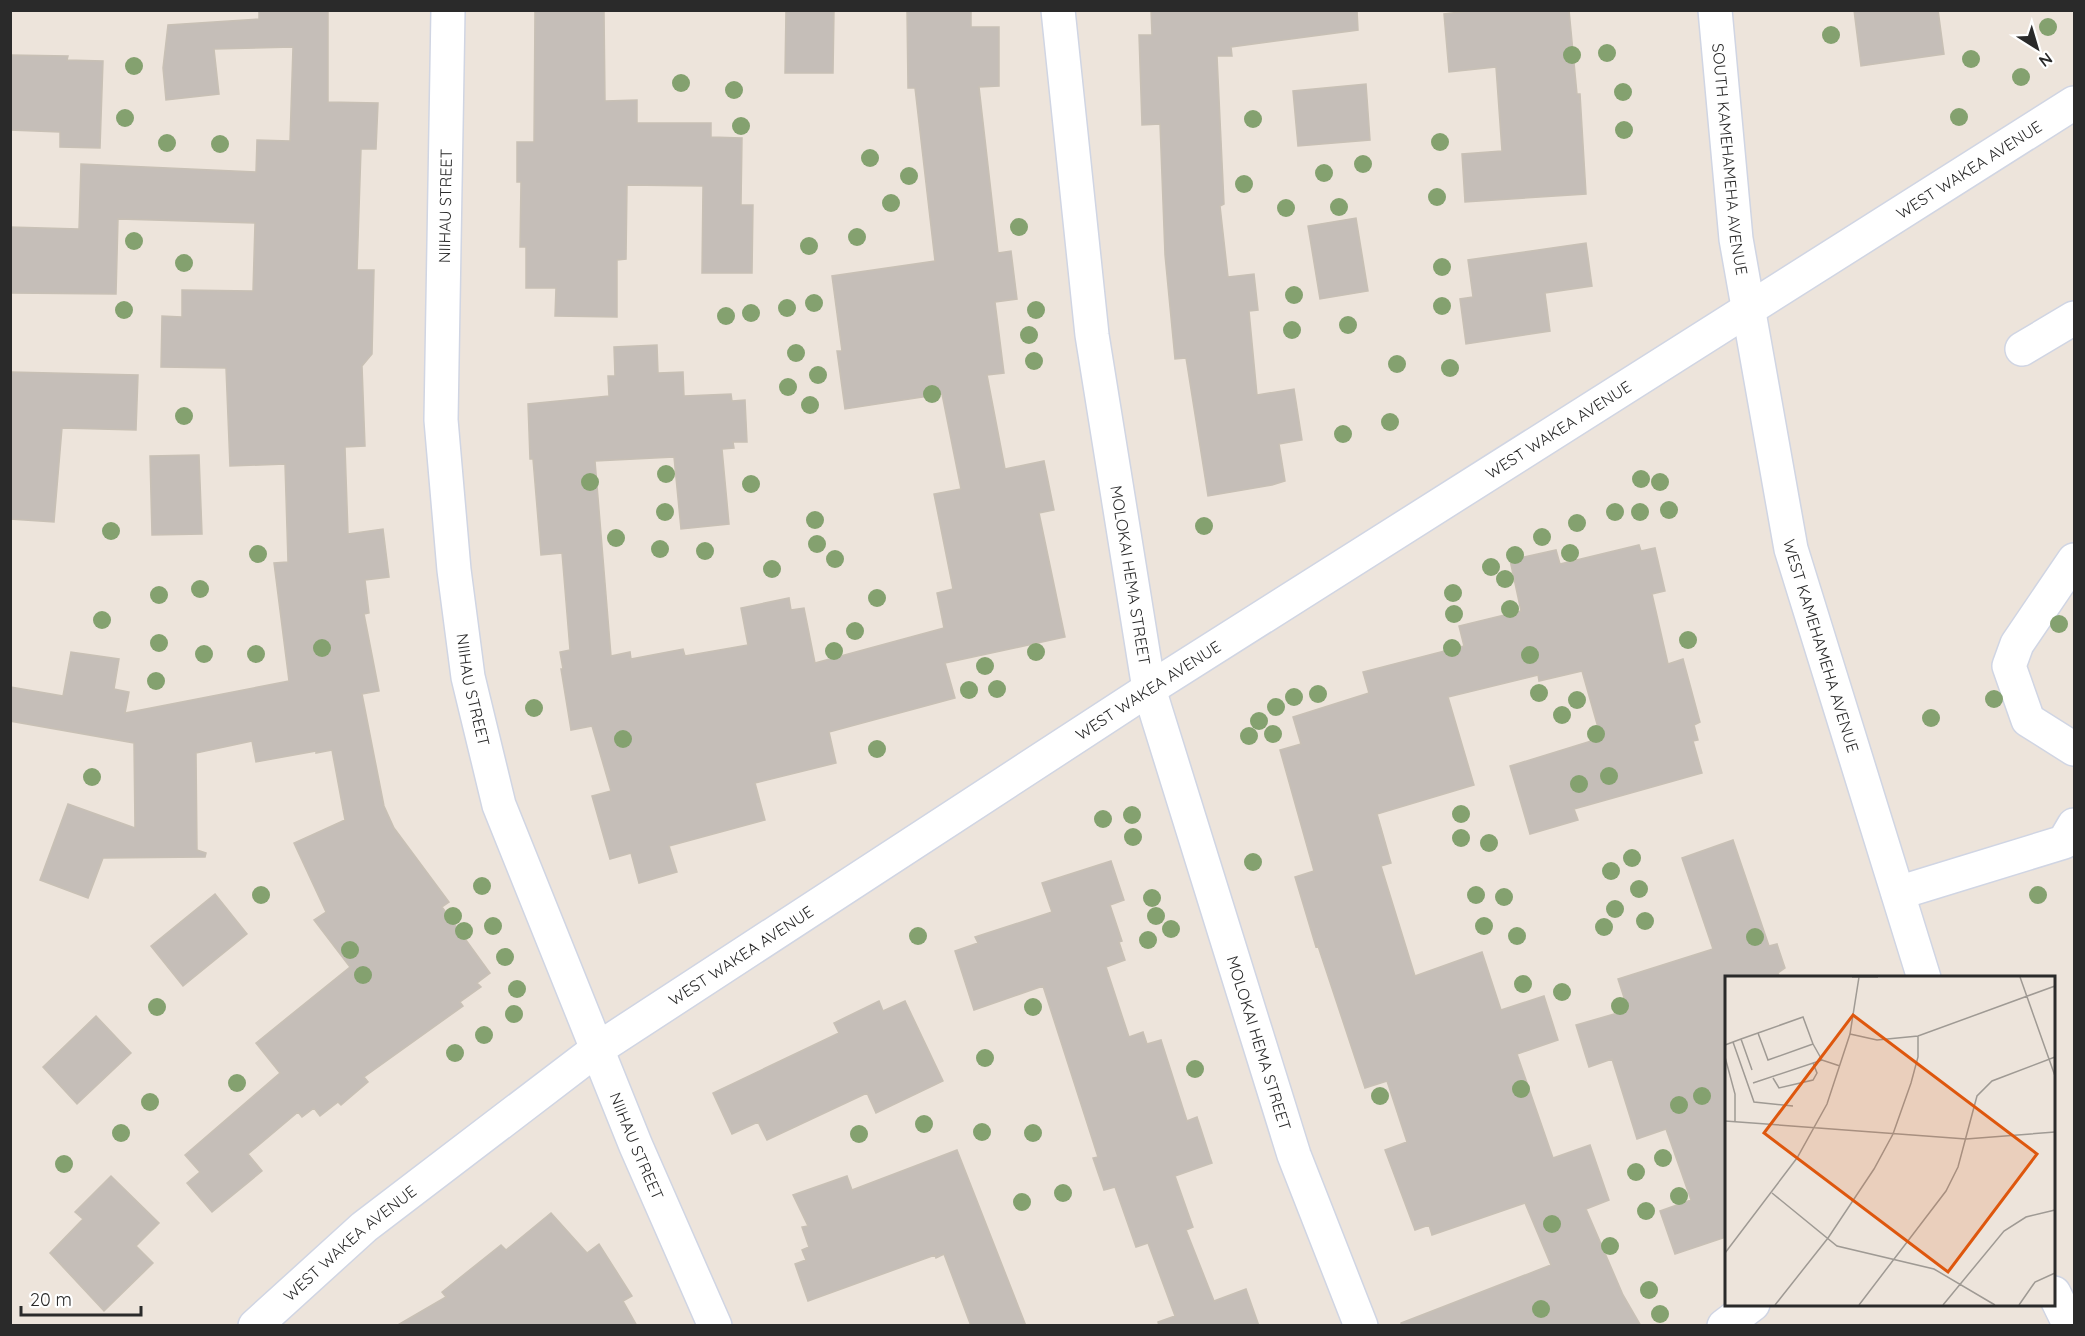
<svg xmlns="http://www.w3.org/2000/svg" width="2085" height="1336" font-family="Quicksand,sans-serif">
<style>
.building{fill:#c5beb8;stroke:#c8c0b5;stroke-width:1.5}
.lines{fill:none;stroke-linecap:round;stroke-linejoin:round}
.minor-casing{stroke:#d0d5e3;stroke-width:36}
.minor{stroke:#fff;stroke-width:33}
.tree{fill:#84a16f}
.labels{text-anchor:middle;stroke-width:4.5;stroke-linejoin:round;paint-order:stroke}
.street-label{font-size:16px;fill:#2a2a2a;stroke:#fff}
.inset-road{fill:none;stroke:#9f9a94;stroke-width:1.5}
.view{fill:#de570e;fill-opacity:0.15;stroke:#de570e;stroke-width:3}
.inset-edge{fill:none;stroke:#2a2a2a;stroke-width:3}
</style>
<rect width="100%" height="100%" fill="#ede4db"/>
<path class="building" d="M259 10H328V102L378 103 376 149H361L357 270H374L372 354 362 366 365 446 345 447 348 534 383 529 389 577 365 580 369 613 364 614 379 691 362 694 384 806 394 828 449 902 442 907 490 973 477 983 481 987 460 1002 463 1006 364 1077 368 1082 341 1105 338 1102 320 1116 314 1108 302 1117 298 1112 248 1154 262 1171 212 1212 187 1183 200 1172 185 1155 280 1073 256 1043 350 967 314 920 326 912 294 843 345 820 332 750 316 753V751L256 762 252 741 196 753 197 850 206 853 205 857 103 858 88 898 40 880 68 804 135 828 134 743 10 721V687L63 696 71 652 119 659 114 689 129 692 125 713 289 681 274 563 288 562 285 464 230 466 226 368 161 367 162 316 182 317V290L253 291 255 223 118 219 116 294 10 293V227L79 229 81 164 256 172 257 140 290 141 293 47 214 49 219 94 166 100 163 68 168 25 259 19Z
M535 10H604L605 101 637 100V123H711V137L742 138 741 205H753L752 273H702L703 186 627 185 626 259 617 260V317L555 316 556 288H526V247H520L521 182H517V142H534Z
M786 10H834L833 73H785Z
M907 10H971V27H999V86L979 87 998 253 1011 251 1017 299 995 302 1004 373 987 375 1005 469 1044 461 1054 510 1039 513 1065 637 945 663 955 698 829 732 836 763 755 783 765 820 669 846 677 872 639 883 631 853 610 859 592 796 611 791 592 726 571 730 561 669H563L560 652 570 650 562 553 541 555 533 459H530L528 404 609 396 608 376H615L614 347 657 345 658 373 683 372 684 396 731 394 732 401 745 400 747 442H733L734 448 722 449 729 524 681 529 674 457 595 461 611 656 630 652 631 659 683 649 685 656 748 645 741 608 789 598 791 610 804 608 815 663 944 628 937 593 953 589 934 494 961 489 942 394 845 409 837 351H842L832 276 935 261 915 88H908Z
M1151 10H1357L1358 30 1231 47 1232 56H1217L1224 204 1220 206 1228 277 1254 274 1258 310 1249 311 1257 395 1294 389 1302 440 1279 444 1285 481 1272 485 1208 496 1186 358 1175 359 1165 255 1160 124 1142 125 1139 35H1152Z
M1477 10H1569L1577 94H1580L1586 194 1465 202 1462 154 1502 151 1496 67 1449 72 1444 14Z
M1854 10H1938L1944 54 1861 66Z
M10 55 68 56 67 60 103 61 100 148 60 147V132L10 130Z
M1366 84 1370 140 1298 146 1293 91Z
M1356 218 1368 291 1320 299 1308 226Z
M1586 243 1592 286 1545 293 1550 331 1466 344 1460 299 1473 297 1468 260Z
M10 372 138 375 136 430 62 428 54 522 10 519Z
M199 455 202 534 152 535 150 456Z
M1639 545 1641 551 1655 548 1665 591 1652 594 1668 664 1683 659 1700 722 1694 725 1698 740 1693 741 1702 773 1574 809 1578 820 1530 834 1510 766 1601 738 1582 671 1539 681 1538 675 1448 697 1474 785 1377 814 1391 863 1381 866 1415 976 1482 952 1501 1010 1544 996 1558 1040 1517 1054 1553 1158 1590 1145 1609 1200 1586 1209 1623 1295 1641 1326H1401V1323L1551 1265 1525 1203 1432 1235 1429 1225 1415 1230 1385 1150 1407 1142 1387 1081 1365 1088 1318 946 1316 947 1295 877 1314 871 1280 750 1301 744 1293 717 1369 693 1363 672 1464 646 1459 626 1521 611 1510 560 1556 550 1560 564Z
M1733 840 1769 946 1777 944 1785 968 1778 973 1780 978H1726V1237L1675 1254 1660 1211 1691 1200 1666 1129 1637 1139 1612 1059 1589 1067 1576 1025 1628 1010 1618 979 1713 949 1682 858Z
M1111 861 1124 900 1110 905 1122 941 1119 942 1125 960 1106 967 1129 1037 1143 1032 1147 1044 1161 1040 1187 1121 1197 1117 1212 1163 1175 1176 1193 1227 1186 1230 1214 1301 1246 1289 1259 1326H1159L1158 1322 1175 1316 1148 1243 1136 1247 1115 1187 1104 1190 1093 1158 1098 1157 1043 986 974 1010 955 951 978 943 975 937 1052 912 1042 883Z
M215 894 247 934 183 986 151 946Z
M879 1001 883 1011 905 1001 943 1081 876 1113 867 1093 767 1140 758 1122 732 1134 713 1093 839 1033 834 1023Z
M96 1016 131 1053 77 1104 43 1067Z
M957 1150 1026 1326H971L944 1254 936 1258 935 1255 808 1301 795 1264 806 1260 802 1250 809 1247 802 1227 808 1226 793 1195 847 1176 852 1190Z
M111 1176 159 1223 136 1246 153 1263 104 1311 50 1253 83 1219 75 1212Z
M551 1213 587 1253 599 1244 632 1296 623 1301 637 1326H396L446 1297 442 1292 501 1245 506 1250Z"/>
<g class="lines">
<defs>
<g id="minor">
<path id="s1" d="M448 10 441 420 454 570 468 677 499 805 636 1146 715 1326"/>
<path id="s2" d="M1058 10 1092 335 1149 689 1294 1155 1361 1326"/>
<path id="s3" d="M1715 10 1736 239 1791 549 1924 978"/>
<path d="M2022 349 2074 318"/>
<path d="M2074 560 2017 644 2009 666 2028 720 2074 749"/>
<path d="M1898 893 2064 842 2074 825"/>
<path d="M2054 1293 2070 1326"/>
<path id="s4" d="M255 1326 364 1227 596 1050 1149 689 2074 103"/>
<path d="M1724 1326 1753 1304"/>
</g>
</defs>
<use href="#minor" class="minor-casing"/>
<use href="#minor" class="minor"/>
</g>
<g class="tree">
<circle cx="2048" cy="27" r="9"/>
<circle cx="1831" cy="35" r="9"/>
<circle cx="1607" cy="53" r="9"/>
<circle cx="1572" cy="55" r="9"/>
<circle cx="1971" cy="59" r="9"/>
<circle cx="134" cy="66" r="9"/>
<circle cx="2021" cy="77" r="9"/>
<circle cx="681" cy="83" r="9"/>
<circle cx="734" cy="90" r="9"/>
<circle cx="1623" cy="92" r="9"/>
<circle cx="1959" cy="117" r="9"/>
<circle cx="125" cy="118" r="9"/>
<circle cx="1253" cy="119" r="9"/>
<circle cx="741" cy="126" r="9"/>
<circle cx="1624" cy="130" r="9"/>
<circle cx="1440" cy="142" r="9"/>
<circle cx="167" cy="143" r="9"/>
<circle cx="220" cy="144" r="9"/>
<circle cx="870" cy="158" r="9"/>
<circle cx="1363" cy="164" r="9"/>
<circle cx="1324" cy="173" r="9"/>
<circle cx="909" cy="176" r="9"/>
<circle cx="1244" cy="184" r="9"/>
<circle cx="1437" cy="197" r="9"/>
<circle cx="891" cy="203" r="9"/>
<circle cx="1339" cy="207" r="9"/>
<circle cx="1286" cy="208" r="9"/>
<circle cx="1019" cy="227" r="9"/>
<circle cx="857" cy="237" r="9"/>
<circle cx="134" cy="241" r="9"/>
<circle cx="809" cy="246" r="9"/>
<circle cx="184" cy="263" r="9"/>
<circle cx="1442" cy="267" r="9"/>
<circle cx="1294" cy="295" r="9"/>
<circle cx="814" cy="303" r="9"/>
<circle cx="1442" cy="306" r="9"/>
<circle cx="787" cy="308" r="9"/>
<circle cx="124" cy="310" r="9"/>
<circle cx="1036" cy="310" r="9"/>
<circle cx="751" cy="313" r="9"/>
<circle cx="726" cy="316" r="9"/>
<circle cx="1348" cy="325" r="9"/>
<circle cx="1292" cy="330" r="9"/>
<circle cx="1029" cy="335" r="9"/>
<circle cx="796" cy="353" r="9"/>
<circle cx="1034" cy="361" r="9"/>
<circle cx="1397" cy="364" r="9"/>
<circle cx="1450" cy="368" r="9"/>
<circle cx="818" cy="375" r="9"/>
<circle cx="788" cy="387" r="9"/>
<circle cx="932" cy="394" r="9"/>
<circle cx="810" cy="405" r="9"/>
<circle cx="184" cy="416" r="9"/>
<circle cx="1390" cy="422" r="9"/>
<circle cx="1343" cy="434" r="9"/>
<circle cx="666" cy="474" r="9"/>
<circle cx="1641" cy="479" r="9"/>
<circle cx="590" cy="482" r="9"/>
<circle cx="1660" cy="482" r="9"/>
<circle cx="751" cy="484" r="9"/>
<circle cx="1669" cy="510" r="9"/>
<circle cx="665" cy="512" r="9"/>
<circle cx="1615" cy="512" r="9"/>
<circle cx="1640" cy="512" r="9"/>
<circle cx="815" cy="520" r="9"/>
<circle cx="1577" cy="523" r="9"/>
<circle cx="1204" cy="526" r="9"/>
<circle cx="111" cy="531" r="9"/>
<circle cx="1542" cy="537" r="9"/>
<circle cx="616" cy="538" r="9"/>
<circle cx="817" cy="544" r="9"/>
<circle cx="660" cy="549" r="9"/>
<circle cx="705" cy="551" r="9"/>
<circle cx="1570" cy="553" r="9"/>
<circle cx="258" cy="554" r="9"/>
<circle cx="1515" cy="555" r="9"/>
<circle cx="835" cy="559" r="9"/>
<circle cx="1491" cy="567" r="9"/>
<circle cx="772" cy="569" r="9"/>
<circle cx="1505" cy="579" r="9"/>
<circle cx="200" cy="589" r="9"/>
<circle cx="1453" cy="593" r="9"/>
<circle cx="159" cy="595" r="9"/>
<circle cx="877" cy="598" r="9"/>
<circle cx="1510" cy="609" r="9"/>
<circle cx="1454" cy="614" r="9"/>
<circle cx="102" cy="620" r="9"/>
<circle cx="2059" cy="624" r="9"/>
<circle cx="855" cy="631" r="9"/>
<circle cx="1688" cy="640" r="9"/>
<circle cx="159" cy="643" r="9"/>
<circle cx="322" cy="648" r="9"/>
<circle cx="1452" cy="648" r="9"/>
<circle cx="834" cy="651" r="9"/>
<circle cx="1036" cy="652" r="9"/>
<circle cx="204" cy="654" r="9"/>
<circle cx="256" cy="654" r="9"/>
<circle cx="1530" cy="655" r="9"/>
<circle cx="985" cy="666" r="9"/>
<circle cx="156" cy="681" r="9"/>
<circle cx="997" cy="689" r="9"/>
<circle cx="969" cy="690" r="9"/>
<circle cx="1539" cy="693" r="9"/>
<circle cx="1318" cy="694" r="9"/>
<circle cx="1294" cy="697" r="9"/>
<circle cx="1994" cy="699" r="9"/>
<circle cx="1577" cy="700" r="9"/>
<circle cx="1276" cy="707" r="9"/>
<circle cx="534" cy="708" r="9"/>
<circle cx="1562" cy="715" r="9"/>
<circle cx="1931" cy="718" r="9"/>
<circle cx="1259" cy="721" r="9"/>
<circle cx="1273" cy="734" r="9"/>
<circle cx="1596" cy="734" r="9"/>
<circle cx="1249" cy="736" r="9"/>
<circle cx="623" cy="739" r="9"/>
<circle cx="877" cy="749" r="9"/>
<circle cx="1609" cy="776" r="9"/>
<circle cx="92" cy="777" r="9"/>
<circle cx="1579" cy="784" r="9"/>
<circle cx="1461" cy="814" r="9"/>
<circle cx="1132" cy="815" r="9"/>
<circle cx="1103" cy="819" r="9"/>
<circle cx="1133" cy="837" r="9"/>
<circle cx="1461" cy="838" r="9"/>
<circle cx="1489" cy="843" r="9"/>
<circle cx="1632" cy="858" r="9"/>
<circle cx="1253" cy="862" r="9"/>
<circle cx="1611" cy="871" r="9"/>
<circle cx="482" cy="886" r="9"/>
<circle cx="1639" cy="889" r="9"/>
<circle cx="261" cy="895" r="9"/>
<circle cx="1476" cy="895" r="9"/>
<circle cx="2038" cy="895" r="9"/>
<circle cx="1504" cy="897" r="9"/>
<circle cx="1152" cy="898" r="9"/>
<circle cx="1615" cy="909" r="9"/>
<circle cx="453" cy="916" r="9"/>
<circle cx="1156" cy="916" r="9"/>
<circle cx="1645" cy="921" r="9"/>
<circle cx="493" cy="926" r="9"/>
<circle cx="1484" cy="926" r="9"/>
<circle cx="1604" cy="927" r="9"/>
<circle cx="1171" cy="929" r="9"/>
<circle cx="464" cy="931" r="9"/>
<circle cx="918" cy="936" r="9"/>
<circle cx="1517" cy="936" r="9"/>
<circle cx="1755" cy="937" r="9"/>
<circle cx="1148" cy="940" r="9"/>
<circle cx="350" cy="950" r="9"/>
<circle cx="505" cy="957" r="9"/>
<circle cx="363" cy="975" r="9"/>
<circle cx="1523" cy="984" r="9"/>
<circle cx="517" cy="989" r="9"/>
<circle cx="1562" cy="992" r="9"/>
<circle cx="1620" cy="1006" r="9"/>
<circle cx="157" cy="1007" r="9"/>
<circle cx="1033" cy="1007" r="9"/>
<circle cx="514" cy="1014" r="9"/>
<circle cx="484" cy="1035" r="9"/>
<circle cx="455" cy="1053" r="9"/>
<circle cx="985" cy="1058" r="9"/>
<circle cx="1195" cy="1069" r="9"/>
<circle cx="237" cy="1083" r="9"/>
<circle cx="1521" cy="1089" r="9"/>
<circle cx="1380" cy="1096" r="9"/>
<circle cx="1702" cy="1096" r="9"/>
<circle cx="150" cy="1102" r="9"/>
<circle cx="1679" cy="1105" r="9"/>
<circle cx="924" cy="1124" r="9"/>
<circle cx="982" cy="1132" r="9"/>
<circle cx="121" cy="1133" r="9"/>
<circle cx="1033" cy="1133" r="9"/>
<circle cx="859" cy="1134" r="9"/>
<circle cx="1663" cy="1158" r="9"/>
<circle cx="64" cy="1164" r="9"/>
<circle cx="1636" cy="1172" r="9"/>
<circle cx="1063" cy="1193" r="9"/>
<circle cx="1679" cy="1196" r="9"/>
<circle cx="1022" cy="1202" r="9"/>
<circle cx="1646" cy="1211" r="9"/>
<circle cx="1552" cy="1224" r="9"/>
<circle cx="1610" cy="1246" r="9"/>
<circle cx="1649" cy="1290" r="9"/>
<circle cx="1541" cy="1309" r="9"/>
<circle cx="1660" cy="1314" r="9"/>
</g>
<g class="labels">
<g class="street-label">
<text dy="6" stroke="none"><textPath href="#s3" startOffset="150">SOUTH KAMEHAMEHA AVENUE</textPath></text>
<text dy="6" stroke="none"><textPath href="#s4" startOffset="2070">WEST WAKEA AVENUE</textPath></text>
<text transform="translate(445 206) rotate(-89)" y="6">NIIHAU STREET</text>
<text dy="6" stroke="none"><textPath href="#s4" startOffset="1584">WEST WAKEA AVENUE</textPath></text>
<text dy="6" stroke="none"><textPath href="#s2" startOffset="570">MOLOKAI HEMA STREET</textPath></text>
<text dy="6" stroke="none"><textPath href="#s3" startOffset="646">WEST KAMEHAMEHA AVENUE</textPath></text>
<text dy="6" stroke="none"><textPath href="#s1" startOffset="682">NIIHAU STREET</textPath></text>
<text dy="6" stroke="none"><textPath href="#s4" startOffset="1098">WEST WAKEA AVENUE</textPath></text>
<text dy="6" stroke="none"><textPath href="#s4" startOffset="612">WEST WAKEA AVENUE</textPath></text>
<text dy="6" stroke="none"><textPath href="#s2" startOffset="1056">MOLOKAI HEMA STREET</textPath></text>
<text dy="6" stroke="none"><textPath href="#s1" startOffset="1168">NIIHAU STREET</textPath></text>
<text dy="6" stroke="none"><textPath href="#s4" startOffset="126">WEST WAKEA AVENUE</textPath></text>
</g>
</g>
<g transform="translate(1725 976)">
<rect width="330" height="330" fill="#ede4db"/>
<path class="inset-road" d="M127 1H153M295 1 330 100M125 58 152 64 193 60 330 10M16 63 27 94M8 66 29 126 68 130M88 68 97 84M0 69 16 63 33 57 78 41 88 68 43 84 33 57M0 81 10 118V145M48 102 54 112 88 104 92 97 88 87M28 107 97 84 115 90M0 145 241 163 330 156M47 217 112 270 209 293 270 329M0 277 72 182 102 128 125 58 134 1M50 329 103 262 149 193 168 158 186 107 193 81V60M134 329 221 215 233 191 252 120 267 105 330 81M218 329 279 255 301 241 330 234M294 329 310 306 330 297"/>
<path class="view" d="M128 39 312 178 223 296 39 157Z"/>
<rect width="330" height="330" class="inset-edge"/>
</g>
<rect width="2085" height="1336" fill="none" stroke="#2a2a2a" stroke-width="24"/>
<g transform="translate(2037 48) rotate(143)" stroke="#ffffff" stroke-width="4.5" paint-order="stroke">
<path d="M0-4.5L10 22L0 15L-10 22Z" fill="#2a2a2a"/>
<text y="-9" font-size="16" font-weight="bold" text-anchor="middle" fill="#2a2a2a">N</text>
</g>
<path d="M21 1306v9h120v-9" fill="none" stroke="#2a2a2a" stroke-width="3"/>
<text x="30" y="1306" font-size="18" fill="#2a2a2a" stroke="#ffffff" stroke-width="4.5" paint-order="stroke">20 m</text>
</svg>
